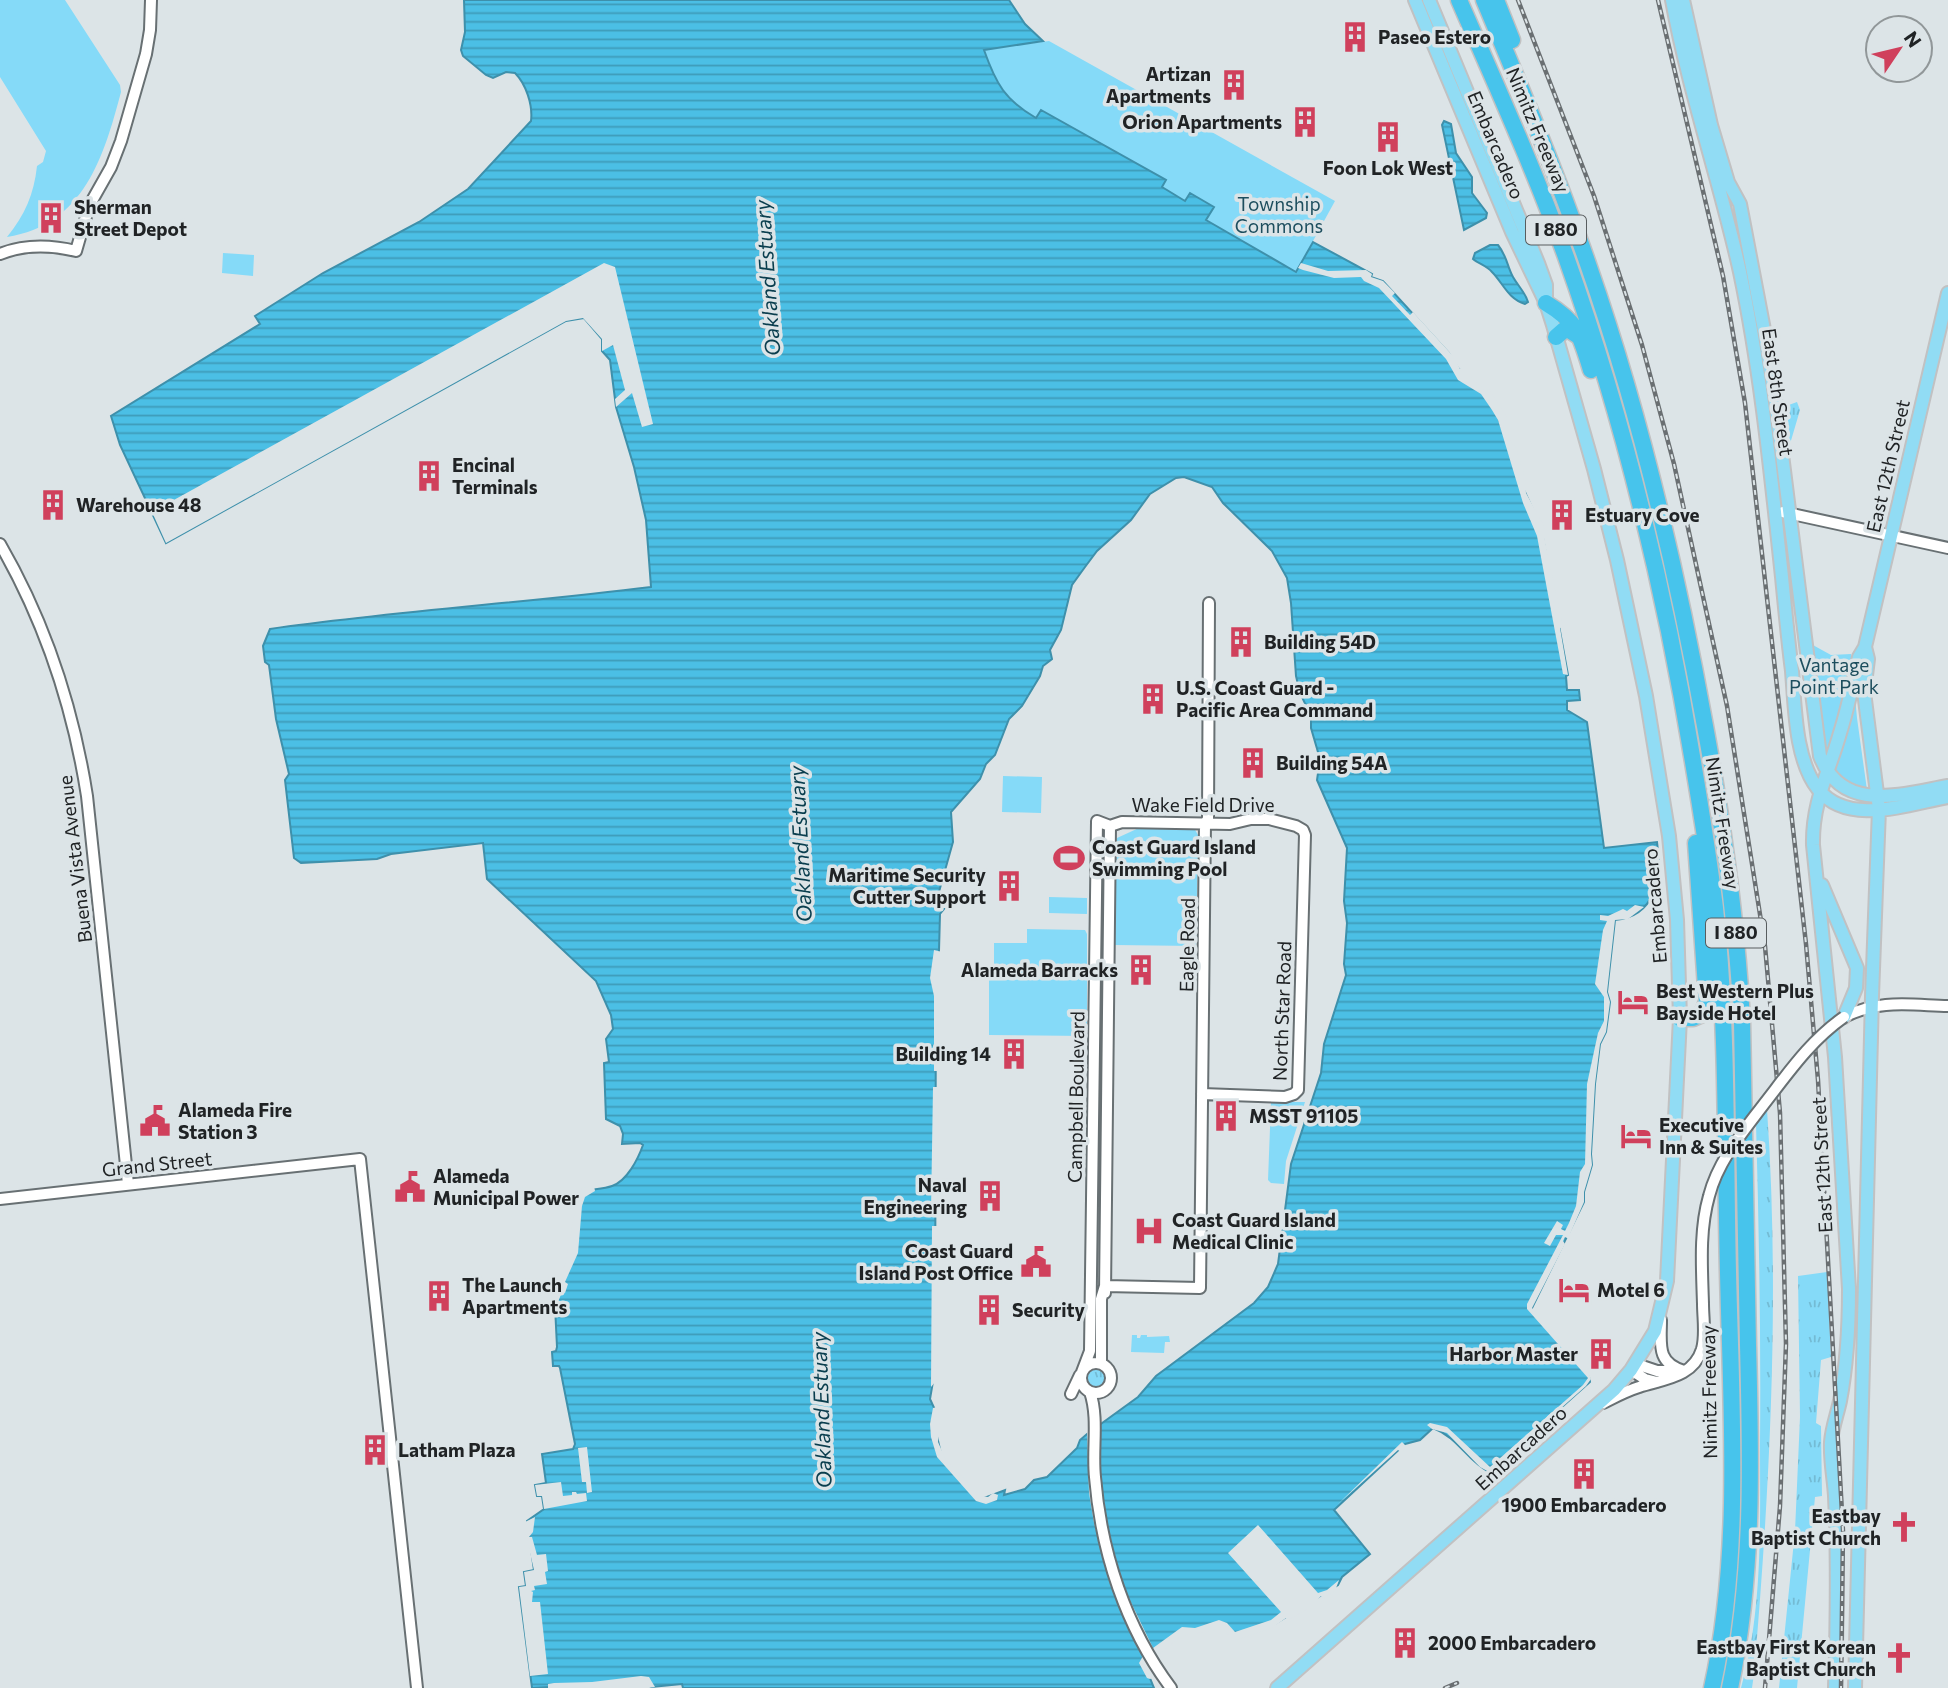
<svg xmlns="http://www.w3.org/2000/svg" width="1948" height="1688" font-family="Commissioner,sans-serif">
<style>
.grass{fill:url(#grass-tufts)}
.green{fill:#85daf8}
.water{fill:url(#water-rules);stroke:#3e90ab;stroke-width:2;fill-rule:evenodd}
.pier{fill:#dce4e7}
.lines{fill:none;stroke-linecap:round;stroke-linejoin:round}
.minor-casing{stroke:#687073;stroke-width:14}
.major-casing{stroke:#c1c1c2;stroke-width:16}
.highway-casing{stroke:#c1c1c2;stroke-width:19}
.minor{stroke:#fff;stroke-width:10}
.major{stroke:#91dcf4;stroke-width:12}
.highway{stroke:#47c4ec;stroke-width:16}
.rail-casing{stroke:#6a6f72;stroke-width:4.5}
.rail{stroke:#dce4e7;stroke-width:2;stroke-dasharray:5;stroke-linecap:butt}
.minor-bridge-casing{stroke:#687073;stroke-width:14;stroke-linecap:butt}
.minor-bridge{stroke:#fff;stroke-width:10}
.labels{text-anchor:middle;stroke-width:7;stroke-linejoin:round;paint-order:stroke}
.shield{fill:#dce4e7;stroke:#585d5f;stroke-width:2}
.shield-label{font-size:18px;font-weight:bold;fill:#202325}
.poi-label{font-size:19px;font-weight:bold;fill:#202325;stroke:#dce4e7;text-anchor:start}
.street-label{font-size:19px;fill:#202325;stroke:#dce4e7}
.park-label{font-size:19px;fill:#1d4e5e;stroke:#dce4e7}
.water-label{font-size:21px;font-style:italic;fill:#0a3e4e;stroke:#dce4e7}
</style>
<defs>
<pattern id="grass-tufts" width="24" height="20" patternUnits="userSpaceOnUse" patternTransform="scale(1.75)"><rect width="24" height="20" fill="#85daf8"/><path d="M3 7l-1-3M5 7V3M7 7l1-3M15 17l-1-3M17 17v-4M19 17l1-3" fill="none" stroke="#73bbd4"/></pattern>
<pattern id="water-rules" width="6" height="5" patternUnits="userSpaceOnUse" patternTransform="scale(1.75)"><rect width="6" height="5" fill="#4bbfe5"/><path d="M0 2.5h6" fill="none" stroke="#3e9bb9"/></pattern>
</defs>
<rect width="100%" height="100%" fill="#dce4e7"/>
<path class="grass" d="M1797 402 1800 410 1790 444 1786 406Z
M1767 1109C1780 1297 1770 1486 1754 1674L1752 1688H1741C1763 1610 1760 1524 1760 1444 1761 1337 1759 1230 1756 1123Z
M1827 1272 1831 1357 1821 1360 1816 1423 1821 1426 1822 1496 1815 1497 1797 1688H1779L1795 1531 1800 1417 1798 1276Z
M1084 1376a11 11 0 1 1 22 0a11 11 0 1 1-22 0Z"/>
<path class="green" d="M0 0H65L120 85 121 92C104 156 84 225 7 237 25 215 34 194 37 166L43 162 46 151 0 77Z
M1049 41 1335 201 1296 272 1206 220 1214 207 1185 201 1162 187 1166 180 1042 111 1036 118C1005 100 996 84 983 50Z
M223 253 254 255 253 276 222 273Z
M1811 644 1831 655 1851 654 1857 718 1867 790C1848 783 1838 775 1827 759Z
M1003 776 1042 777 1041 813 1002 812Z
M1141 827 1194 828 1198 835 1196 946 1114 945 1117 838Z
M1049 897 1087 898V914L1049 913Z
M1027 929 1085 930 1087 934V1036L989 1035V977H994V943H1027Z
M1271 1102H1305L1286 1161 1284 1184 1271 1183 1268 1180Z
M1132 1335H1137V1338H1140L1141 1335H1147V1337L1169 1336 1170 1342H1165L1164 1353 1131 1352Z"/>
<path class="water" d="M464 0H1009L1025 24 1043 41 984 50C996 84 1005 100 1036 118L1041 110 1166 180 1162 187 1185 201 1190 193 1214 207 1206 220 1296 272 1313 242 1372 274 1371 277 1383 281 1449 353 1458 368 1493 403 1524 490 1541 527 1568 675 1566 676 1567 690H1579L1580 700 1567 701V710L1587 722 1604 848 1657 842C1662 878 1656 916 1615 920L1607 992 1610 1002 1606 1032 1600 1044 1595 1084 1591 1154 1592 1165 1584 1192V1202L1531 1310 1589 1377 1590 1382 1489 1472C1466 1460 1459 1438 1433 1428L1420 1440 1405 1444 1334 1510 1370 1554 1342 1577 1338 1585 1273 1625 1235 1637 1221 1625 1180 1632 1154 1656 1147 1671 1154 1688H683L682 1684 651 1687 642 1682 532 1688 519 1587 526 1586 524 1572 534 1570 527 1521 544 1509 542 1496H537L535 1485 546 1483 542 1454 573 1449 575 1444 560 1368 559 1366H553L552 1352 556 1351 557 1347 555 1306 551 1305 568 1266 584 1191C593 1189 604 1189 612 1186 627 1181 638 1159 643 1145L640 1143 622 1144 623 1134 620 1126 606 1119 604 1063 609 1062 606 1039 613 1029 611 1015 596 981 487 879 483 843 391 854 377 859 301 863 294 858 285 780 289 774 276 719 269 665 265 662 263 646 270 629C396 611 524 603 651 587L646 520 634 467 616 407 610 360 602 351V339L584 318 566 321 166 543 120 445 111 416 260 324 255 316 323 273 419 222 468 189 531 121C533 105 526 84 515 73L506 72 493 78 486 75 463 56 461 50 465 32ZM1184 477 1212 487 1223 503 1272 551 1287 578 1291 603 1296 676 1300 693 1311 716V728L1320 759 1317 780 1347 848 1344 901 1347 923 1344 964 1346 975 1324 1044 1321 1073 1291 1164 1278 1264 1268 1287 1254 1303 1156 1376 1138 1397 1087 1434 1080 1440 1077 1448 1047 1477 1034 1480 1025 1489 1004 1495 1005 1490 979 1500 943 1462 935 1428 936 1412 930 1399 935 1370 936 955 939 951 940 914 944 909H936L935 906 953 842 951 812 980 779 986 764 995 755 1009 719 1022 706 1040 676 1043 666 1052 659 1050 650 1061 630 1072 585 1085 567 1097 551 1131 520 1150 494 1176 478Z
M1444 121 1451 124 1456 153 1472 177V193L1487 213 1486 218 1464 230 1442 125Z
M1490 245H1498C1507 256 1507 266 1513 277 1518 286 1525 292 1528 302L1525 304C1508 299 1503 283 1492 272 1487 266 1479 264 1473 259L1475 253Z"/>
<path class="pier" d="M604 263 615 267 653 424 642 427 632 393 616 407 615 399 625 390 613 345 602 351V339L583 318 566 321 166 543 152 512Z
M1301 263 1328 271 1366 270 1372 274 1371 277 1383 281 1395 293 1392 296 1410 315 1413 312 1454 357 1460 369 1463 367 1470 374 1469 376 1486 391 1489 389 1507 417 1505 419 1511 442 1516 448 1525 478 1526 493 1544 526 1545 541 1563 627 1560 628 1568 675 1563 674 1537 536 1523 503 1498 420 1492 410 1481 394 1458 380 1446 359 1379 288 1364 281 1361 277 1334 278 1303 270 1298 268Z
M1635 905 1644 907 1628 919 1615 920 1607 992 1610 1002 1606 1032 1600 1044 1595 1084 1591 1154 1592 1165 1584 1192V1202L1570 1234 1571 1235 1569 1239 1565 1237 1563 1241 1565 1244 1532 1308 1587 1368 1591 1379 1586 1386 1489 1472 1480 1467 1447 1433 1432 1429 1427 1425 1430 1423 1447 1427 1490 1467 1583 1385 1588 1378 1527 1309V1304L1563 1235H1556L1550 1246 1544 1243 1557 1221 1563 1225 1561 1229 1565 1231 1569 1223 1576 1206 1580 1172 1585 1164 1587 1084 1598 1033 1604 1021V997L1595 984 1603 930 1607 921 1600 920V915L1608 916 1623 909 1627 911Z
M934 950 942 952 937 980 940 1071H934V996L930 978Z
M933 1087H939L937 1210H931Z
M594 1186 595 1191 585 1197 582 1206 578 1253 565 1282 568 1284 565 1293 562 1292 556 1307 548 1305 565 1265 578 1195 582 1188Z
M932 1226H937L938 1354 936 1381 931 1387Z
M937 1407 940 1419 938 1442 946 1460 981 1496 988 1497 993 1493 998 1495 997 1500 986 1504 976 1501 937 1457 931 1437 930 1424 933 1408Z
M1099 1420 1101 1485 1108 1530 1124 1588 1153 1648 1182 1627 1195 1628 1219 1620 1227 1623 1235 1632 1271 1620 1281 1612 1228 1553 1258 1525 1318 1593 1327 1590 1339 1580 1335 1591 1323 1599 1321 1596 1309 1608 1288 1620 1286 1618 1272 1628 1236 1640 1220 1629 1181 1636 1157 1656 1151 1671 1154 1678 1150 1679 1147 1678 1139 1663 1143 1656 1111 1587 1094 1523 1089 1493 1087 1429Z
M1402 1442 1407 1447 1401 1452 1398 1450 1337 1505Z
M587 1447 592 1492 587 1493 586 1482H582L578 1448Z
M561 1482 563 1496 572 1495V1492H576L577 1494 586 1493 587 1501 544 1509 542 1496H537L535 1485Z
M535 1517 533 1532 529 1537H532L537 1555 546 1554 548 1571 545 1572 547 1584 534 1586 535 1590 531 1591 533 1592 532 1602H540L548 1674 530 1676 519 1587 526 1586 524 1572 534 1570 525 1531V1522Z
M641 1676 649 1677 655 1687 647 1688 643 1684 592 1688H548V1684L554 1683 592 1682Z"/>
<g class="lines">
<defs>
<path id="minor" d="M0 254C25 244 51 245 76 251L89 206 111 167 121 141 146 54 150 30 151 0
M1783 512 1948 548
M0 544C45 622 73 707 87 796L128 1184
M1844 1017C1879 999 1910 1005 1948 1006
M0 1199 360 1159 417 1688
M1105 1293 1110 826
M1661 1320C1661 1344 1656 1363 1684 1371
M1081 1378a15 15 0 1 1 30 0a15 15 0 1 1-30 0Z
M1101 1364V1299L1105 1286 1200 1288 1205 823 1208 819 1209 603
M1636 1364 1657 1371H1681
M1631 1370 1645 1379 1657 1382
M1082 1372 1090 1351 1097 821 1110 826 1122 822 1230 824 1251 819H1269L1296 826 1303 830 1305 835 1298 1090 1294 1094 1285 1097 1202 1094
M1090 1392C1099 1418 1092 1450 1095 1477 1101 1552 1126 1628 1171 1688
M1071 1394 1080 1375
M1603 1403C1615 1397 1626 1391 1639 1387 1663 1379 1693 1378 1702 1349 1706 1335 1703 1318 1703 1304"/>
<path id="major" d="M1429 0 1538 263 1546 285V299
M1672 0C1689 93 1720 181 1740 272 1761 372 1771 475 1782 577 1785 608 1788 640 1792 671 1795 707 1795 760 1818 789 1848 827 1908 804 1948 797
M1683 0 1711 125 1728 182 1740 204 1765 335 1775 399 1820 756C1842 814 1902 794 1948 786
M1822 885 1857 968 1856 988 1844 1017
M1277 1688 1614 1390 1631 1370 1655 1331 1667 1281 1680 1018 1677 920 1669 836 1646 696 1617 560 1594 469 1553 325 1546 303 1512 232 1415 0
M1835 1688C1837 1624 1838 1560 1835 1496 1834 1478 1830 1460 1831 1442 1832 1428 1837 1415 1840 1401 1847 1364 1849 1326 1849 1289L1835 1057 1813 845C1812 802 1829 772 1840 733 1848 708 1853 682 1859 657L1865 647 1948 293
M1855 1688 1872 996 1879 809 1864 692 1868 659 1865 647"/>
<path id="highway" d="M1459 0C1496 85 1534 169 1566 257 1624 420 1665 591 1693 762 1701 810 1709 859 1715 908 1728 1028 1725 1151 1728 1272 1731 1410 1742 1553 1712 1688
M1484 0C1521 88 1558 177 1589 267 1641 416 1677 571 1705 726 1723 824 1737 922 1742 1021 1744 1129 1746 1237 1748 1345 1751 1459 1754 1575 1730 1688
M1496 0 1512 40
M1546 303C1579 323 1580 335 1591 370
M1556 337 1564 330 1568 329 1580 337
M1680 1018H1693L1702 1014 1707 1002 1696 843"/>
</defs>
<use href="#minor" class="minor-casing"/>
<use href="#major" class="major-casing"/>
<use href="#highway" class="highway-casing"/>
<use href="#minor" class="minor"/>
<use href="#major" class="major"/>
<use href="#highway" class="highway"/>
<defs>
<path id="rail" d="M1518 0 1594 196 1642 345 1674 464 1727 706 1765 946 1780 1113 1786 1344 1780 1506 1765 1688
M1658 0 1723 276 1745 403 1806 944 1818 1080 1843 1531 1841 1688
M1445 1688 1457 1683"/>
</defs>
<use href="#rail" class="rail-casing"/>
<use href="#rail" class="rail"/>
<defs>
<path id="minor-bridge" d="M1703 1304C1702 1268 1699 1231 1709 1196 1718 1161 1742 1133 1764 1104 1789 1072 1810 1041 1844 1017"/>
</defs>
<use href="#minor-bridge" class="minor-bridge-casing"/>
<use href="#minor-bridge" class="minor-bridge"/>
</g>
<defs>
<symbol id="building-bare" viewBox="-9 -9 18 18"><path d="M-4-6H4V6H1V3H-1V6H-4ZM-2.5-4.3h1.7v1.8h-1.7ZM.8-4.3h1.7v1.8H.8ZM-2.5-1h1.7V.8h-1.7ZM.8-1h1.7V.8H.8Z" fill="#d0405c" stroke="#dce4e7" stroke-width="2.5" paint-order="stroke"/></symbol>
<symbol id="stadium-bare" viewBox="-9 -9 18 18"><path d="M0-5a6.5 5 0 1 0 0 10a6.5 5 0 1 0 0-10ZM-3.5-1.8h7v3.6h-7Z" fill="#d0405c" stroke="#dce4e7" stroke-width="2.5" paint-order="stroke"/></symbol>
<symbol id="hotel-bare" viewBox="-9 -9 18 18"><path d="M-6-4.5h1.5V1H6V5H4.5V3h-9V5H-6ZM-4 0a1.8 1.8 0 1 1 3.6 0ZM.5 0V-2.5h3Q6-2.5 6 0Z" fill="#d0405c" stroke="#dce4e7" stroke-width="2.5" paint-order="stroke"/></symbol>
<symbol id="civic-bare" viewBox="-9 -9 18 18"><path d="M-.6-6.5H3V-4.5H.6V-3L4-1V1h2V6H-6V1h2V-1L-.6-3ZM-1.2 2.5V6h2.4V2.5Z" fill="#d0405c" stroke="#dce4e7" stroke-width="2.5" paint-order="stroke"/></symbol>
<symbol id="hospital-bare" viewBox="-9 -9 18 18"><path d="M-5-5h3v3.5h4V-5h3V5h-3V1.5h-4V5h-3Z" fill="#d0405c" stroke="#dce4e7" stroke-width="2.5" paint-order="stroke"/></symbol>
<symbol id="church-bare" viewBox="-9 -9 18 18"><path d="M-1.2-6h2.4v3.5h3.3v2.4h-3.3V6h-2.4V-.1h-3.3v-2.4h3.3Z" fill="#d0405c" stroke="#dce4e7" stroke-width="2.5" paint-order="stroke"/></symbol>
</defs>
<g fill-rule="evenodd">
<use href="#building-bare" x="1333" y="15" width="44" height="44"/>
<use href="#building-bare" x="1212" y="63" width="44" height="44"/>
<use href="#building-bare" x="1283" y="100" width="44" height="44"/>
<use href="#building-bare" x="1366" y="115" width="44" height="44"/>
<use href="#building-bare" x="29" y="196" width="44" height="44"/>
<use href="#building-bare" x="407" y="454" width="44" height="44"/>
<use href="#building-bare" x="31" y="483" width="44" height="44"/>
<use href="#building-bare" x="1540" y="493" width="44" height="44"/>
<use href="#building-bare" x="1219" y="620" width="44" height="44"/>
<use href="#building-bare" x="1131" y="677" width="44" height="44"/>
<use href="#building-bare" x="1231" y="741" width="44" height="44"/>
<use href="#stadium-bare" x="1047" y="836" width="44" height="44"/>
<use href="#building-bare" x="987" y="864" width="44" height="44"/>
<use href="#building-bare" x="1119" y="948" width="44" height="44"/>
<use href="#hotel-bare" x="1611" y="980" width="44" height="44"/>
<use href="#building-bare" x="992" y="1032" width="44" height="44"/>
<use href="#building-bare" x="1204" y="1094" width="44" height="44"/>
<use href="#civic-bare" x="133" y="1099" width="44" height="44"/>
<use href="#hotel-bare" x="1614" y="1114" width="44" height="44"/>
<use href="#civic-bare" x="388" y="1165" width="44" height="44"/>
<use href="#building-bare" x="968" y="1174" width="44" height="44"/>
<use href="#hospital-bare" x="1127" y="1209" width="44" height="44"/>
<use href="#civic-bare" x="1014" y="1240" width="44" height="44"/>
<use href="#hotel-bare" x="1552" y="1268" width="44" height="44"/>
<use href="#building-bare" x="417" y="1274" width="44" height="44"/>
<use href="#building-bare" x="967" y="1288" width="44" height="44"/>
<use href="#building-bare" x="1579" y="1332" width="44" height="44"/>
<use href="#building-bare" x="353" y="1428" width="44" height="44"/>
<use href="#building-bare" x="1562" y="1452" width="44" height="44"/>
<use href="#church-bare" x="1882" y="1505" width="44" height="44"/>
<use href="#building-bare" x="1383" y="1621" width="44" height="44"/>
<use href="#church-bare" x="1877" y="1636" width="44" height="44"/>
</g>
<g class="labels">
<g class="shield">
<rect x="1526" y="215.5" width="60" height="29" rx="5"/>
<rect x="1706" y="918.5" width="60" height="29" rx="5"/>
</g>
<g class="shield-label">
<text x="1556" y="236">I 880</text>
<text x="1736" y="939">I 880</text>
</g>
<g class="poi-label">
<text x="1378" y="44">Paseo Estero</text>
<text x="1211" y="81" text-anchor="end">Artizan<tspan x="1211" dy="22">Apartments</tspan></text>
<text x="1282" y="129" text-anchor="end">Orion Apartments</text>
<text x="1388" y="175" text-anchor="middle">Foon Lok West</text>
<text x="74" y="214">Sherman<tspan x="74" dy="22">Street Depot</tspan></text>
<text x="452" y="472">Encinal<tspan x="452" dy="22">Terminals</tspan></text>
<text x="76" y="512">Warehouse 48</text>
<text x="1585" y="522">Estuary Cove</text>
<text x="1264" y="649">Building 54D</text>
<text x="1176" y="695">U.S. Coast Guard -<tspan x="1176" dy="22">Pacific Area Command</tspan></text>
<text x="1276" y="770">Building 54A</text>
<text x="1092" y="854">Coast Guard Island<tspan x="1092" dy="22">Swimming Pool</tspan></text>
<text x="986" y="882" text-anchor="end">Maritime Security<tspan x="986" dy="22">Cutter Support</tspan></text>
<text x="1118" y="977" text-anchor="end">Alameda Barracks</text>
<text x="1656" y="998">Best Western Plus<tspan x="1656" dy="22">Bayside Hotel</tspan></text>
<text x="991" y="1061" text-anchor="end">Building 14</text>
<text x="178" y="1117">Alameda Fire<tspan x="178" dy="22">Station 3</tspan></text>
<text x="1249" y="1123">MSST 91105</text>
<text x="1659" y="1132">Executive<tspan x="1659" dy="22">Inn &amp; Suites</tspan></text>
<text x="433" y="1183">Alameda<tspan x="433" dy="22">Municipal Power</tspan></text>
<text x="967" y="1192" text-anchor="end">Naval<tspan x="967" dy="22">Engineering</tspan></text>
<text x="1172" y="1227">Coast Guard Island<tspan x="1172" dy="22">Medical Clinic</tspan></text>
<text x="1013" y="1258" text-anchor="end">Coast Guard<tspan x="1013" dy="22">Island Post Office</tspan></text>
<text x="462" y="1292">The Launch<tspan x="462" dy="22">Apartments</tspan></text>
<text x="1597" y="1297">Motel 6</text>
<text x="1012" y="1317">Security</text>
<text x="1578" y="1361" text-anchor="end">Harbor Master</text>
<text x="398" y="1457">Latham Plaza</text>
<text x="1584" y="1512" text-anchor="middle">1900 Embarcadero</text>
<text x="1881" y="1523" text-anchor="end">Eastbay<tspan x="1881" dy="22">Baptist Church</tspan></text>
<text x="1428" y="1650">2000 Embarcadero</text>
<text x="1876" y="1654" text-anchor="end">Eastbay First Korean<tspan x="1876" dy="22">Baptist Church</tspan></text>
</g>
<g class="street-label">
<text transform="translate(1538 130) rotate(67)" y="7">Nimitz Freeway</text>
<text transform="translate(1496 145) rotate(67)" y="7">Embarcadero</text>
<text transform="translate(1778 392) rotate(82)" y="7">East 8th Street</text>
<text transform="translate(1888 466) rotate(-77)" y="7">East 12th Street</text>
<text x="1203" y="812">Wake Field Drive</text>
<text transform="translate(1723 823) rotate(81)" y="7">Nimitz Freeway</text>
<text transform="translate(75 859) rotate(-97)" y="7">Buena Vista Avenue</text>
<text transform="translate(1655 906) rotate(-95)" y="7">Embarcadero</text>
<text transform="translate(1187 945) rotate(-89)" y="7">Eagle Road</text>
<text transform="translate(1282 1011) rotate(-88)" y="7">North Star Road</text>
<text transform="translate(1076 1097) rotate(-89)" y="7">Campbell Boulevard</text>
<text transform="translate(157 1164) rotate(-6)" y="7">Grand Street</text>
<text transform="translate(1822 1165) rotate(-93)" y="7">East 12th Street</text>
<text transform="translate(1709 1392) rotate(-91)" y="7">Nimitz Freeway</text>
<text transform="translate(1521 1448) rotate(-42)" y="7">Embarcadero</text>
</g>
<g class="park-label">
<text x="1279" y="211">Township<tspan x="1279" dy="22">Commons</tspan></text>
<text x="1834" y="672">Vantage<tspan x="1834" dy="22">Point Park</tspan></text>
</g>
<g class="water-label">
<text transform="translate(768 278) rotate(-94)" y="7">Oakland Estuary</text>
<text transform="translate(801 844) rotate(-93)" y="7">Oakland Estuary</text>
<text transform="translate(822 1410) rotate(-92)" y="7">Oakland Estuary</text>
</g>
</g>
<g transform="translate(1899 49) rotate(55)"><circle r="33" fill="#dce4e7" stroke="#919799" stroke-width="2"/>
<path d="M0-5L12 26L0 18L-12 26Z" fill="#d0405c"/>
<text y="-10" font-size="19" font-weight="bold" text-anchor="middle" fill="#202325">N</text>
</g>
</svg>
